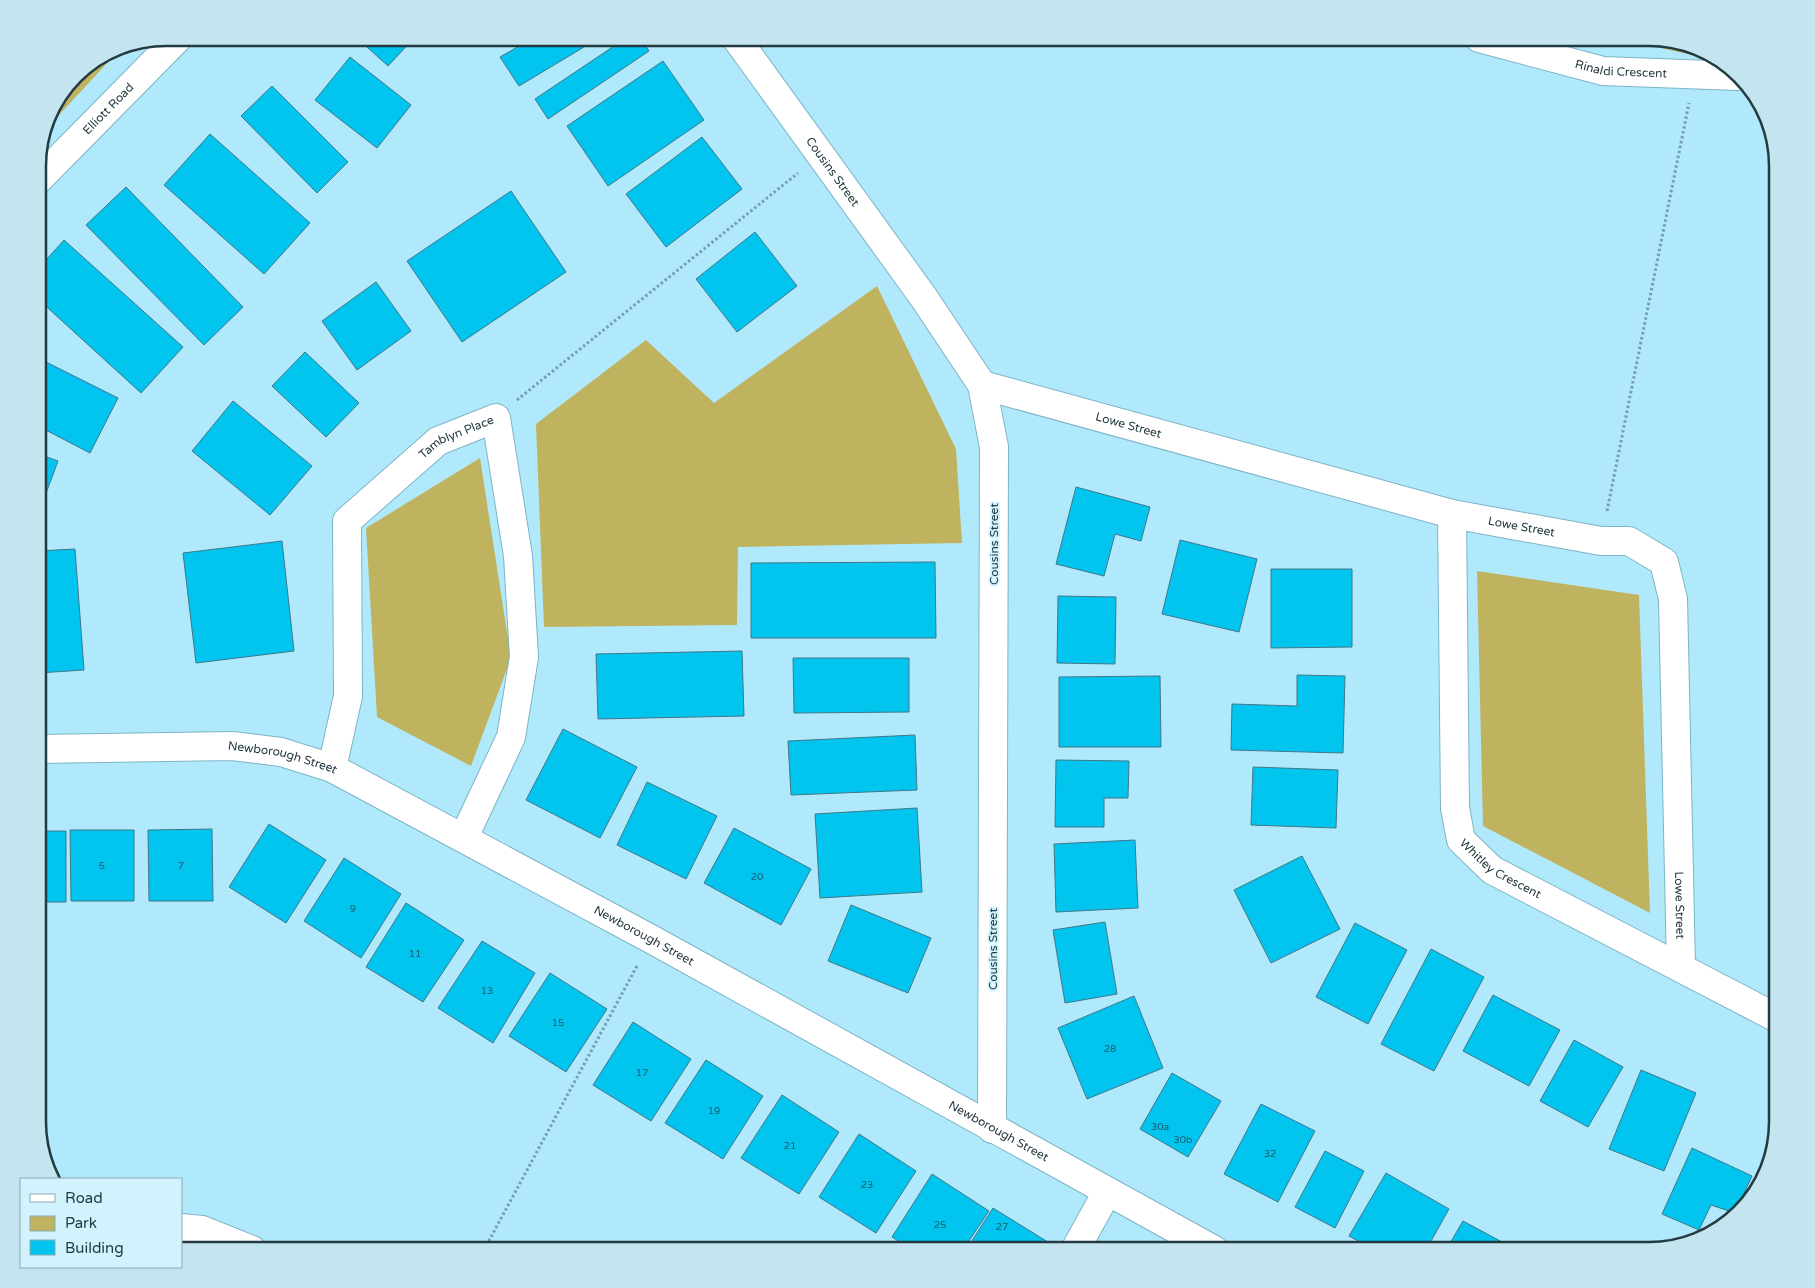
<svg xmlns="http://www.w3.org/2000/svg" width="1815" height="1288" font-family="'Varela Round',sans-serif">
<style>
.green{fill:#c0b35f}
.building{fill:#01c5ef;stroke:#417788}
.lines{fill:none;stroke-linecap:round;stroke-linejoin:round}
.street-casing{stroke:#7db4c6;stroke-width:30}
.secondary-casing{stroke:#7db4c6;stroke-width:30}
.path{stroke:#759fad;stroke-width:3;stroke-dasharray:2.5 2.5;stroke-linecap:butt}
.street{stroke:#fff;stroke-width:28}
.secondary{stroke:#fff;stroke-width:28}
.labels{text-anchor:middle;stroke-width:4;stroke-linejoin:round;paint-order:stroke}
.number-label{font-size:10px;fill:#1a5d6c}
.street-label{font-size:12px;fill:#233a41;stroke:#d2f3fe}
.rim{fill:none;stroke:#233a41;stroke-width:2.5}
</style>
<rect width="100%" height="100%" fill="#b1e9fc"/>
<path class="green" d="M1616 38C1653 38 1678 38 1711 55H1692Z
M123 46 45 130 51 109 81 70 117 47Z
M877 286 956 449 962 543 738 547 737 625 544 627 536 424 646 340 714 403Z
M480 458 511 658 471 766 377 717 366 528Z
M1477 571 1639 595 1650 913 1483 826Z"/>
<path class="building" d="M357 38H414L388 66Z
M533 38H599L519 86 500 57Z
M626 38H640L649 51 548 119 535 99Z
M350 57 411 105 377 148 315 100Z
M663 61 704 120 608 186 567 126Z
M272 86 348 162 317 193 241 116Z
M210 134 310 223 264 274 164 185Z
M702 137 742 189 666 247 626 194Z
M126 187 243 307 204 345 86 225Z
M511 191 566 272 462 342 407 261Z
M755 232 797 286 737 332 696 279Z
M64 240 183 347 141 393 38 299V269Z
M376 282 411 331 357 370 322 321Z
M305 352 359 403 326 437 272 386Z
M38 358 118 398 90 453 38 426Z
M233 401 312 466 270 515 192 451Z
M38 454 58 461 38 515Z
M1076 487 1150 507 1141 541 1115 534 1104 576 1056 564Z
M1180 540 1257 559 1239 632 1162 614Z
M282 541 294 651 196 663 183 553Z
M75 549 84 670 38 673V551Z
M935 562 936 638H751V563Z
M1271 569H1352V647L1271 648Z
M1058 596 1116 597 1115 664 1057 663Z
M742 651 744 716 598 719 596 654Z
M793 658H909V712L794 713Z
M1297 675 1345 676 1343 753 1231 750 1232 704 1297 706Z
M1160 676 1161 747H1059V677Z
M563 729 637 767 600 838 526 800Z
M915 735 917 790 791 795 788 741Z
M1056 760 1129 761 1128 798H1104V827H1055Z
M1253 767 1338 770 1336 828 1251 825Z
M647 782 717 816 686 879 617 845Z
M917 808 922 892 820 898 815 814Z
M269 824 326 860 286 923 229 887Z
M734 828 811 869 781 925 704 883Z
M212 829 213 901H149L148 830Z
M70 830H134V901H71Z
M38 831H66V902H38Z
M1135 840 1138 908 1056 912 1054 844Z
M1302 856 1340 929 1271 963 1234 890Z
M344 858 401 894 361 958 304 921Z
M406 903 464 940 423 1002 366 967Z
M851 905 931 938 908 993 828 961Z
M1105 922 1117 994 1065 1003 1053 930Z
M1355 923 1407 950 1368 1024 1316 997Z
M482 941 535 973 493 1043 438 1008Z
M1431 949 1484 977 1434 1071 1381 1044Z
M550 973 607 1009 566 1072 509 1036Z
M1493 995 1560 1030 1529 1086 1463 1051Z
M1134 996 1163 1068 1087 1099 1058 1028Z
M633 1022 691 1059 651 1121 593 1085Z
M1574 1040 1623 1067 1588 1127 1540 1101Z
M706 1060 763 1096 723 1159 665 1123Z
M1641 1070 1696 1093 1664 1171 1609 1149Z
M1172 1073 1221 1101 1188 1157 1140 1129Z
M782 1095 839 1132 799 1194 741 1158Z
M1261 1104 1315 1131 1278 1202 1224 1174Z
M859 1134 916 1171 876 1233 819 1197Z
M1692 1148 1752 1176 1735 1213 1711 1205 1699 1230 1662 1214Z
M1325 1151 1364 1171 1335 1228 1295 1207Z
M1769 1152H1773L1769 1167Z
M1386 1173 1449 1209 1426 1250H1375L1349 1236Z
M932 1174 989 1211 963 1250H913L892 1237Z
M993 1208 1051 1244 1047 1250H966Z
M1463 1221 1517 1250H1446Z"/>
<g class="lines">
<defs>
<g id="street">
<path id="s1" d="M736 38 924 298 982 385 994 447 992 1129"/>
<path id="s2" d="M1479 38 1603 71 1737 76"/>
<path id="s3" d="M982 385 1452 514 1601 541H1629L1664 562 1673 599 1681 967"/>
<path id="s4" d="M1452 514 1455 808 1461 840 1492 870 1777 1018"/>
<path id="s5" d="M332 768 348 696 347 521 438 441 496 418 518 556 524 657 511 737 464 837"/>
<path d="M181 1228 202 1230 252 1250"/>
<path d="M1075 1250 1107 1192"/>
</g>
<g id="secondary">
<path id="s6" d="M38 180 178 38"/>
<path id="s7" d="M38 749 232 746 281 752 332 768 651 939 1214 1250"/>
</g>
</defs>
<use href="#street" class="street-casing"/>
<use href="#secondary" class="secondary-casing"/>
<path class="path" d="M517 400 798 173
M1607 511 1689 103
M484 1250 638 964"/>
<use href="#street" class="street"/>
<use href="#secondary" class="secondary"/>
</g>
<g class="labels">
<g class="number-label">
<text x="102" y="869">5</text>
<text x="181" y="869">7</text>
<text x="757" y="880">20</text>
<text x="353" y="912">9</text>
<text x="415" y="957">11</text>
<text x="487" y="994">13</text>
<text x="558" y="1026">15</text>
<text x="1110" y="1052">28</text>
<text x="642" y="1076">17</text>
<text x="714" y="1114">19</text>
<text x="1160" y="1130">30a</text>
<text x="1183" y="1143">30b</text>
<text x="790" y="1149">21</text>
<text x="1270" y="1157">32</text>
<text x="867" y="1188">23</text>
<text x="940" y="1228">25</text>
<text x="1002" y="1230">27</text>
</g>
<g class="street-label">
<text dy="4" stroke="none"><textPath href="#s2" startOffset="146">Rinaldi Crescent</textPath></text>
<text dy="4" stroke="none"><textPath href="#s6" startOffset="100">Elliott Road</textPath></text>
<text dy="4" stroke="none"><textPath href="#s1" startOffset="165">Cousins Street</textPath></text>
<text dy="4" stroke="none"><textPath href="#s3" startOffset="152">Lowe Street</textPath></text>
<text dy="4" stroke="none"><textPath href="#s5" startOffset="388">Tamblyn Place</textPath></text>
<text dy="4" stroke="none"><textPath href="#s3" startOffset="558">Lowe Street</textPath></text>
<text transform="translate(994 544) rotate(-90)" y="4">Cousins Street</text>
<text dy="4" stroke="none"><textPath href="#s7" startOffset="246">Newborough Street</textPath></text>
<text dy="4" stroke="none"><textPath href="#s4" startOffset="376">Whitley Crescent</textPath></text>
<text dy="4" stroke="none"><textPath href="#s3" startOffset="1052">Lowe Street</textPath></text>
<text dy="4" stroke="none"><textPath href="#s7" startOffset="651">Newborough Street</textPath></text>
<text transform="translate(993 949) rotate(-90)" y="4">Cousins Street</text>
<text dy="4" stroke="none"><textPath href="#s7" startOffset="1056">Newborough Street</textPath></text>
</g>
</g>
<path d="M0 0H1815V1288H0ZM166 46H1649A120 120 0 0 1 1769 166V1122A120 120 0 0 1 1649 1242H166A120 120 0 0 1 46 1122V166A120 120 0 0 1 166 46Z" fill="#c4e4ef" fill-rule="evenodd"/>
<path class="rim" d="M166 46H1649A120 120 0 0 1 1769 166V1122A120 120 0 0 1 1649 1242H166A120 120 0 0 1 46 1122V166A120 120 0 0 1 166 46Z"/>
<rect x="20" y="1178" width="162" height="90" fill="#d2f3fe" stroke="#8ca9b2"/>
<rect x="30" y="1194" width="25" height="8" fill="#ffffff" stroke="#8ca9b2"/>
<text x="65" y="1203" font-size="15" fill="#233a41">Road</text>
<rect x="30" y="1216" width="25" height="15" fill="#c0b35f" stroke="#8ca9b2"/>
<text x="65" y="1228" font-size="15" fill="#233a41">Park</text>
<rect x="30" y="1240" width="25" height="15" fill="#01c5ef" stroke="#8ca9b2"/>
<text x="65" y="1253" font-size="15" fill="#233a41">Building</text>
</svg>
